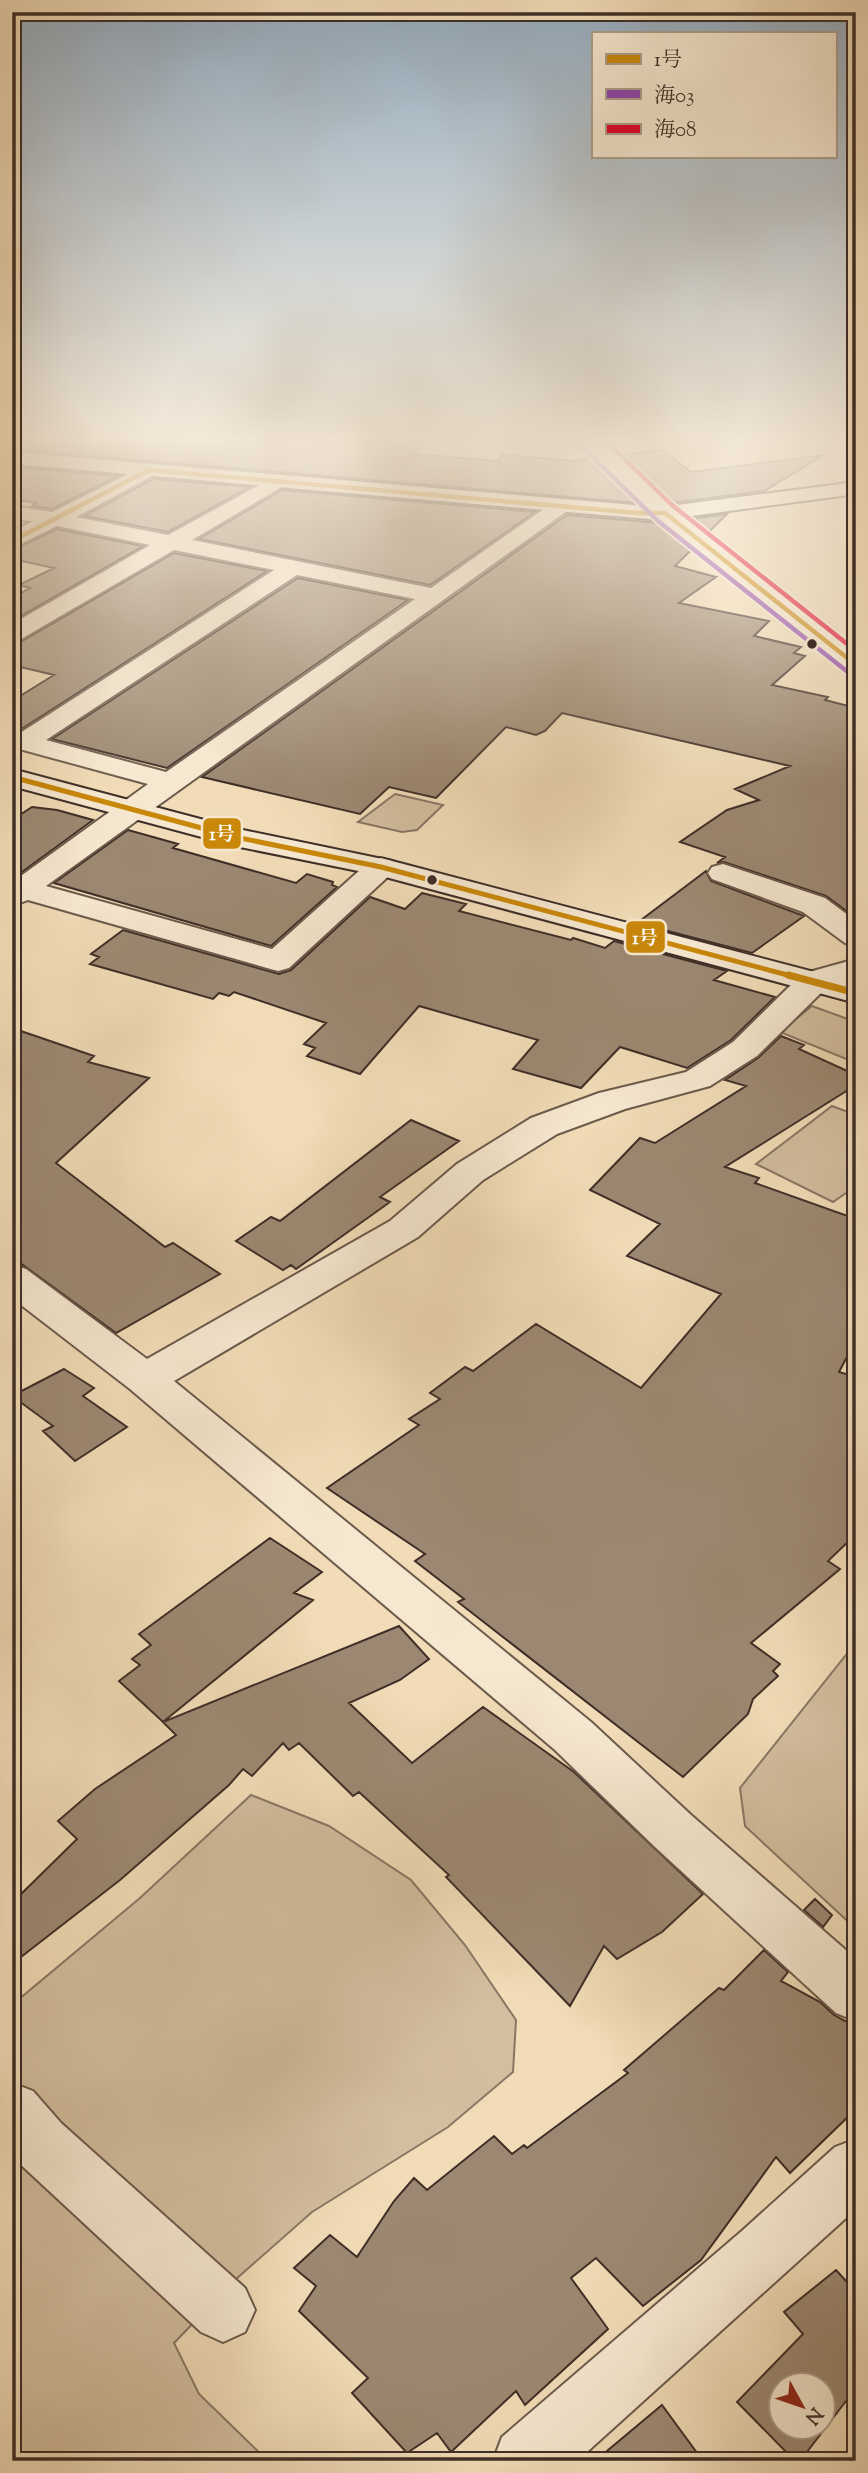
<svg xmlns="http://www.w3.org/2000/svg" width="868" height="2473" font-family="'Sorts Mill Goudy','Noto Serif JP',serif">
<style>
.green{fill:#d3be9f;stroke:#897664;stroke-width:2}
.building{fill:#9c8872;stroke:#3f2e28;stroke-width:2;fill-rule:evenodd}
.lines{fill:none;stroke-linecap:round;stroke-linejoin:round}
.street-casing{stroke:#6c5a4c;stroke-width:4}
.secondary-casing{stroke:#3f2e28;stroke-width:4}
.street{fill:#f6e8d0;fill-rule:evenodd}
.secondary{fill:#f6e8d0;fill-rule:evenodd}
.bus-1-far2-casing{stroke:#f6e8d0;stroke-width:8}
.bus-1-far1-casing{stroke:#f6e8d0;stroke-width:9}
.bus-1-casing{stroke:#f6e8d0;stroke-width:12}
.bus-2-casing{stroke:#f6e8d0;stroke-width:8}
.bus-3-casing{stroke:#f6e8d0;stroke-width:8}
.bus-1-far2{stroke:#c9880a;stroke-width:4.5}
.bus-1-far1{stroke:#c9880a;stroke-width:5}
.bus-1{stroke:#c9880a;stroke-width:7}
.bus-2{stroke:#8e44ad;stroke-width:4.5}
.bus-3{stroke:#e4002b;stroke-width:4.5}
.bus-dot{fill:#3f2e28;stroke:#f6e8d0;stroke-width:2.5}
.line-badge{stroke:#f6e8d0;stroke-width:2.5}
.badge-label{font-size:19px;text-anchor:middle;font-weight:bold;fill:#fff}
</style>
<rect width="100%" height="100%" fill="#f1dcb7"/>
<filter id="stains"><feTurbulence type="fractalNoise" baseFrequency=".00286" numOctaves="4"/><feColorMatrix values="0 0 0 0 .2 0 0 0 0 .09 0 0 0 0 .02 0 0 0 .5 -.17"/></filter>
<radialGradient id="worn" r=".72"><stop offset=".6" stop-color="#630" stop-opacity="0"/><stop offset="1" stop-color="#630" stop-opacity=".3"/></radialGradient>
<path class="green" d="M395 794 443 805 417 830 402 832 358 822Z
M812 1006 856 1022V1063L780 1032Z
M832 1106 856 1115V1148L853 1150 856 1152V1186L833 1202 756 1164Z
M856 1638V1929L745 1826 740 1788 849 1651Z
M251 1795 329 1826 411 1880 465 1945 516 2020 513 2072 448 2127 312 2212 235 2280 174 2343 199 2394 268 2461H12V2005L140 1898Z"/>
<path class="building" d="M12 438H427L415 454 498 461 502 455 575 461 594 458 639 503 12 449Z
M662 450 691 472 824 455 764 491 671 503 621 455Z
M12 467 119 476 52 509 32 506 36 503 12 499Z
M153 479 250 487 168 532 84 516Z
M282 490 535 512 430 585 199 539Z
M727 514 708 533 691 519Z
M567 515 659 523 692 549 675 566 716 577 679 603 769 621 754 636 801 647 794 653 805 656 772 685 828 697 825 700 856 708V918L826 896 724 862 717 863 725 857 680 842 727 810 759 800 735 789 790 766 562 713 545 731 536 735 506 727 436 798 389 787 360 814 202 777Z
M57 529 143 546 12 621V598L30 588 19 585 54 568 12 559V550Z
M174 553 267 571 20 730 12 729V701L54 675 12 665V643L22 641Z
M298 578 408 600 167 768 52 739Z
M32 807 57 810 93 820 22 872 12 869V820Z
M128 830 178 844 173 848 296 883 307 874 333 882 332 885 337 887 271 946 54 883Z
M706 871 711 881 804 916 752 953 637 923Z
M422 893 466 904 459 911 571 940 573 938 605 948 614 941 727 971 714 980 775 997 731 1040 687 1068 620 1047 581 1088 513 1069 538 1040 419 1006 360 1074 307 1056 315 1048 304 1044 326 1023 234 992 229 996 219 993 213 999 90 964 99 957 91 954 123 930 279 974 291 970 370 897 405 909Z
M12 1028 94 1056 88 1062 149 1078 56 1163 165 1247 173 1243 220 1274 116 1333 12 1257Z
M781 1036 804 1045 799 1049 856 1075V1085L725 1167 759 1178 755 1183 856 1219V1340L839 1372 856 1377V1534L828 1561 840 1569 751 1643 780 1664 773 1671 778 1676 753 1699 748 1714 683 1777 458 1602 464 1599 415 1561 425 1554 327 1488 419 1425 409 1419 440 1399 430 1393 465 1367 473 1371 536 1324 641 1388 721 1294 627 1256 660 1224 590 1190 640 1138 655 1143 746 1086 725 1080 758 1058Z
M411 1120 459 1141 380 1197 390 1202 296 1269 291 1265 283 1270 236 1241 271 1217 280 1221Z
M64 1369 94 1388 83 1396 127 1427 75 1461 43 1431 53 1426 12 1396Z
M270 1538 322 1572 294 1593 313 1600 163 1722 119 1681 140 1665 132 1659 151 1645 139 1634Z
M399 1626 429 1659 400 1680 349 1703 412 1763 483 1707 574 1772 703 1894 662 1932 617 1959 604 1946 570 2006 446 1877 449 1875 359 1792 353 1796 299 1743 289 1750 283 1743 252 1776 243 1769 229 1785 120 1880 12 1964V1903L77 1839 58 1821 95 1789 176 1735 163 1722Z
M815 1899 832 1915 823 1927 804 1910Z
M764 1950 788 1972 781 1981 820 2002 834 2015 856 2027V2109L790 2173 776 2157 701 2260 643 2306 596 2258 571 2278 608 2329 525 2405 516 2391 451 2452 437 2433 407 2453 352 2393 368 2378 299 2311 316 2286 294 2268 330 2235 357 2257 394 2201 414 2178 427 2190 494 2136 512 2154 524 2145 527 2148 628 2073 624 2070 719 1988 724 1990Z
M836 2270 856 2292V2388L800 2461H795L737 2402 803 2334 784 2312ZM780 2385H822V2427H780Z
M662 2405 703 2461H595Z"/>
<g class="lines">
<defs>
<path id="street" d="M149 464 156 466 159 470 156 474 76 517 168 535 278 475 285 477 288 481 285 485 192 540 431 588 555 501H571L574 506 46 886 272 949 370 861 381 858 392 861 396 867 392 873 289 968 278 971 267 968 28 900 12 906V877L18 878 148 784 12 747V731L20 733 274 570 174 550 21 639 12 641V624L150 545 57 526 12 548V532L33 521 12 520V506L52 512ZM297 575 415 599 166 772 46 740Z
M723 864 825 898 856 921V945L845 943 803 912 712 879 708 873 712 867Z
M856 959V979L826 988 757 1056 710 1086 625 1109 557 1134 483 1180 418 1237 174 1381 591 1722 691 1815 856 1959V2021L836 2013 655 1847 555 1750 130 1389 12 1298V1265L26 1269 147 1359 390 1221 457 1164 531 1118 599 1093 686 1072 733 1042 802 974Z
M12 2083 33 2091 61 2123 245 2288 255 2310 245 2332 223 2342 201 2332 19 2163 12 2156Z
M856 2139V2209L577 2461H493L502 2437 743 2230 835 2147Z"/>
<path id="secondary" d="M578 438H599L670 506 856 482V494L684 517 856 652V673L847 670 660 520 12 464V452L646 506Z
M12 769 238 829 392 861 856 983V1003L378 875 235 846 12 786Z"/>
</defs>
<use href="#street" class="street-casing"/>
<use href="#secondary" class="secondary-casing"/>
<use href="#street" class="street"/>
<use href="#secondary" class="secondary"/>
<defs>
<path id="bus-1-far2" d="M12 541 149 470 639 513H665L856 665"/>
<path id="bus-1-far1" d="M12 777 235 837 381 867 795 977"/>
<path id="bus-1" d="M788 975 856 993"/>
<path id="bus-2" d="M581 446 658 521 849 673"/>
<path id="bus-3" d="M603 438 672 505 856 651"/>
</defs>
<use href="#bus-1-far2" class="bus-1-far2-casing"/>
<use href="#bus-1-far1" class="bus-1-far1-casing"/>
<use href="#bus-1" class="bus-1-casing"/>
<use href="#bus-2" class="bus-2-casing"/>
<use href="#bus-3" class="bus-3-casing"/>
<use href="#bus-1-far2" class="bus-1-far2"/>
<use href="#bus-1-far1" class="bus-1-far1"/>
<use href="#bus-1" class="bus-1"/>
<use href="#bus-2" class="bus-2"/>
<use href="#bus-3" class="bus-3"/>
</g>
<linearGradient id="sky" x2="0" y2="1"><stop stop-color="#93acc1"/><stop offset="0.56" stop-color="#f9efdf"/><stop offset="1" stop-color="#f9efdf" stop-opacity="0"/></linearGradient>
<rect width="868" height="784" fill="url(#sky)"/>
<g class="bus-dot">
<circle cx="812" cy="644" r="6"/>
<circle cx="432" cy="880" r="6"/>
</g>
<g class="line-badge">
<rect x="202" y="817" width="40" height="33" rx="7" fill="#c9880a"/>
<rect x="625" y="920" width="41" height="34" rx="7" fill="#c9880a"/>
</g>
<g class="badge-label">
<text x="222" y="840">1号</text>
<text x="645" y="944">1号</text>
</g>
<rect width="868" height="2473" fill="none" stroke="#f1dcb7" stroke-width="42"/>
<rect x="14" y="14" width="840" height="2445" fill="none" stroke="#3f2e28" stroke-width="3.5"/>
<rect x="21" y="21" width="826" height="2431" fill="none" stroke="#3f2e28" stroke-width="2"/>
<rect x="592" y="32" width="245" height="126" fill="#f6e8d0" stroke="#ad9e8d" stroke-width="2"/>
<rect x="606" y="54" width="35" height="10" fill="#c9880a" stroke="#ad9e8d" stroke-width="2"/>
<text x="654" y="66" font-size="21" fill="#3f2e28">1号</text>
<rect x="606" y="89" width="35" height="10" fill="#8e44ad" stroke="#ad9e8d" stroke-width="2"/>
<text x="654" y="102" font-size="21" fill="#3f2e28">海03</text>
<rect x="606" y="124" width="35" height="10" fill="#e4002b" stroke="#ad9e8d" stroke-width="2"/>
<text x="654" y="136" font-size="21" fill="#3f2e28">海08</text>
<g transform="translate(802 2406) rotate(130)"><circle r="33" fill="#f6e8d0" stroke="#ad9e8d" stroke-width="2"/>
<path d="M0-5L12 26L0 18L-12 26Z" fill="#8f2418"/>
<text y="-10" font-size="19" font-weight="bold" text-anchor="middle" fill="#3f2e28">N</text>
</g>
<rect width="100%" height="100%" filter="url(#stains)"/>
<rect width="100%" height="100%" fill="url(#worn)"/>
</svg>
